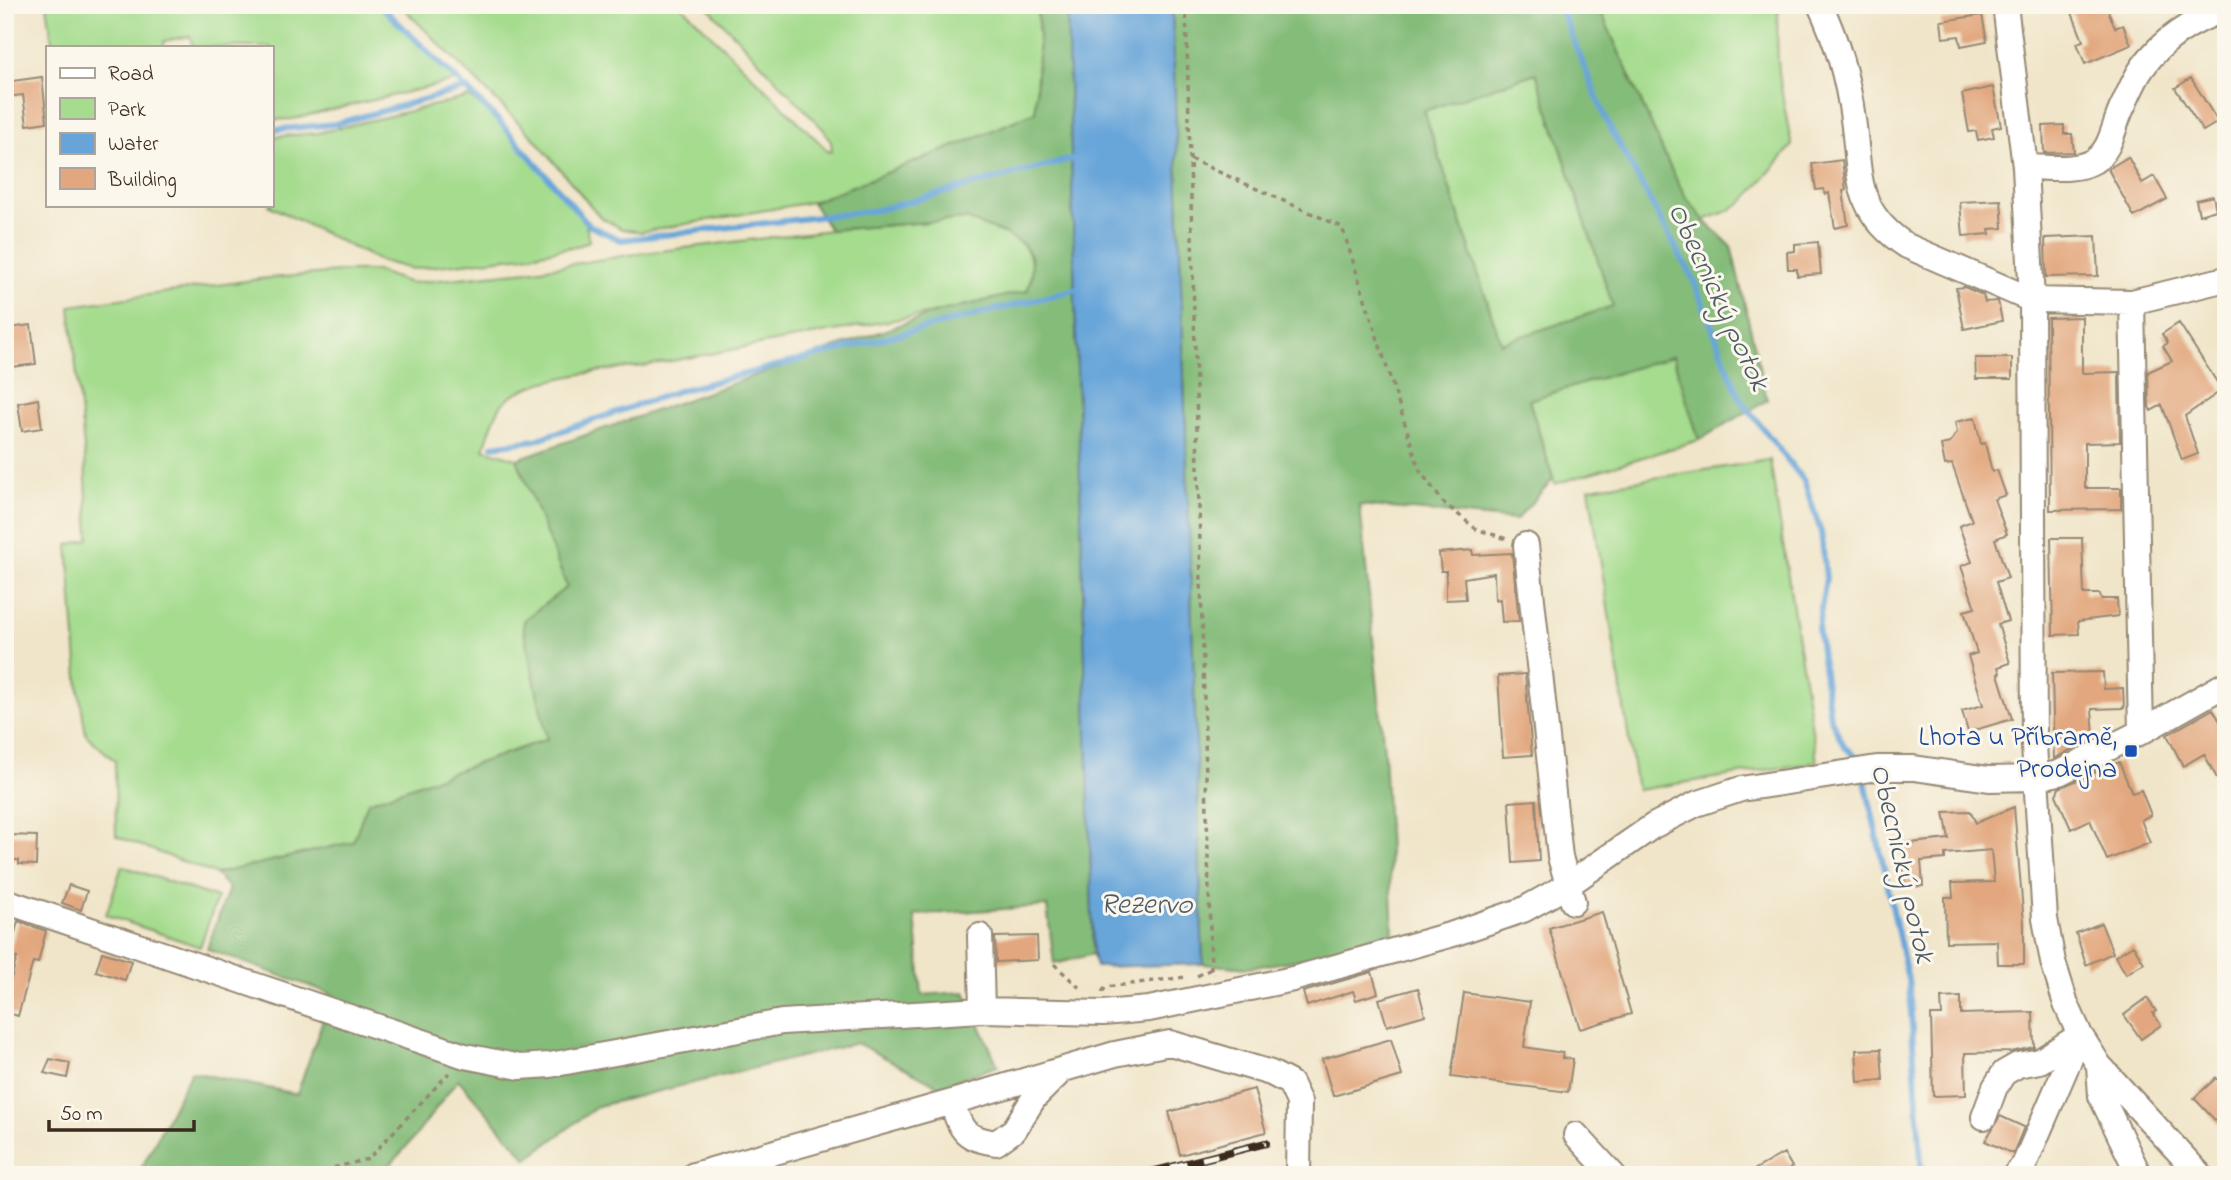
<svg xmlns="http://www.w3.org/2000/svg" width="2231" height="1180" font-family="'Indie Flower',sans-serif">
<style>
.green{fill:#a5dc8e;stroke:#708356;stroke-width:2}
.forest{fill:#84bc79;stroke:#60734c;stroke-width:2;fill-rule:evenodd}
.water{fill:#67a5d9;stroke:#51687c;stroke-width:2}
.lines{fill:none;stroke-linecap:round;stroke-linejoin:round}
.stream{stroke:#67a5d9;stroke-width:6}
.building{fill:#e2a77e}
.minor-casing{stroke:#968874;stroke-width:28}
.path{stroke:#968874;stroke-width:3.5;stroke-dasharray:5 5;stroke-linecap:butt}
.minor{stroke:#fff;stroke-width:24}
.rail-casing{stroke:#3b2a1e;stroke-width:8}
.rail{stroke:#fbf7ec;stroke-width:5;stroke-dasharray:16;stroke-linecap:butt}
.transit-dot{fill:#1a4fb4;stroke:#fbf7ec;stroke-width:2.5}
.labels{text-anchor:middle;stroke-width:6;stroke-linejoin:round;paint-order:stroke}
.transit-label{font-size:28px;fill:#164399;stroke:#fbf7ec;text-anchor:end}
.water-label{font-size:30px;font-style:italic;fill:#4d5b69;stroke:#fbf7ec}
</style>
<rect width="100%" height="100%" fill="#fbf7ec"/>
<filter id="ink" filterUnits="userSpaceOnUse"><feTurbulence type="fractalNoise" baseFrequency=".0143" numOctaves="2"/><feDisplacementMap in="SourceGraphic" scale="14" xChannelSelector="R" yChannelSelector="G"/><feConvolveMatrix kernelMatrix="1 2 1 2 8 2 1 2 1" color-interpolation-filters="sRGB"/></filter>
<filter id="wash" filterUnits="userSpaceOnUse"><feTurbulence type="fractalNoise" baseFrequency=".00686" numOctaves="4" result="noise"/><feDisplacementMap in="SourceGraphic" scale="28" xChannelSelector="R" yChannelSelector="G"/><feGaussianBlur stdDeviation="1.57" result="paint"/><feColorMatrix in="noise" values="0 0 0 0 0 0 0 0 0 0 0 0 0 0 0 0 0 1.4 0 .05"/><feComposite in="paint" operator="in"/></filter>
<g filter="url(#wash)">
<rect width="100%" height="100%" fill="#f0e5c9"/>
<path class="green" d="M47 5H379L459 80 293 119 271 120V47H193L190 36 164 41V47H53Z
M400 5H681L829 152 832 151 831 142 824 130 706 5H1037L1039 36 1035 112 963 143 812 202 641 232 622 229 600 217 533 137Z
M1598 5H1779C1773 55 1782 97 1792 146L1745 200 1728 211 1704 220 1685 196 1671 169Z
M1536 73 1613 306 1501 343 1424 110Z
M469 97 490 111 578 211 586 225 589 241 581 245 525 256 411 269 378 260 268 205H271V137L318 133Z
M966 219C1005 234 1045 238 1027 291L937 312 644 366C609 370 528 377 503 403 495 411 488 437 484 449L517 459 567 587 525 619 523 626 547 739 368 802 353 842 215 874 116 836 115 761 86 735 79 691 68 545 89 539 85 458 70 306 260 279 349 271H376L410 283 528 271 636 254 830 230Z
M1673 356 1699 440 1555 484 1529 400Z
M1770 460 1817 762 1637 790 1589 488Z
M122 866 217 898 200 947 106 915Z"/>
<path class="forest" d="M1037 5H1067L1093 954 1054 964 1047 906 915 915 922 995 965 992 998 1066 939 1086 857 1043 598 1106 527 1159 458 1079 414 1138 381 1175H138L191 1072 297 1094 332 994 207 949 229 888 215 874 353 842 368 802 547 739 523 626 525 619 567 587 517 459 937 312 1027 291 1032 276 1031 256 1024 245 1005 234 966 219 830 230 812 202 963 143 1035 112 1039 36Z
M1172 5H1598L1671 169 1685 196 1704 220 1731 246 1767 400 1699 440 1673 356 1529 400 1553 479 1516 520 1360 505 1384 751 1393 934 1304 959 1248 968 1203 964ZM1536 73 1613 306 1501 343 1424 111Z"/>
<path class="water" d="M1067 5H1172L1203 964 1096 967 1093 954Z"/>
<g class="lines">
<path class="stream" d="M380 5 500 122 590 226 621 240 877 210 1072 159 1080 154
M1559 5 1607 122 1693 279 1740 399 1804 481 1821 532 1826 578 1818 628 1830 717 1844 746 1861 762
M271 130 335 124 466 88
M493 446 535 440 678 391 1077 289 1081 285
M1864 776 1909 984 1922 1175"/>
</g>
<g id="blocks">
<path class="building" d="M2069 5H2106L2115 28 2123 25 2131 45 2085 64 2077 43 2083 41Z
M1982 15 1987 41 1961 46 1959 36 1943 38 1941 21Z
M42 77 47 122 27 125 23 95 5 97V82Z
M2191 78 2218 122 2203 131 2175 88Z
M1993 87 2001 126 1992 128 1994 137 1978 140 1976 131 1969 132 1962 94Z
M2064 125V134H2072L2074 152 2044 153 2043 126Z
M2128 157 2142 183 2154 176 2167 199 2134 217 2108 169Z
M1842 160 1846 190 1843 191 1848 225 1835 228 1829 193 1825 194 1824 189 1816 190 1812 164Z
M2213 196 2216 210 2199 215 2196 200Z
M2001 200 2003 228 1989 229 1990 234 1963 236 1960 202Z
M2096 236 2098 276 2046 277 2045 238Z
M1818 242 1821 274 1797 276V269H1788L1787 252 1795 251V244Z
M1964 287 1983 295 1985 302 1998 301 2002 321 1964 329 1956 288Z
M2082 317V373L2119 372 2120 442 2085 443V488H2121V509L2050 510 2048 318Z
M2179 323 2222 390 2185 416 2198 454 2182 460 2162 405 2151 411 2149 407 2148 372 2172 361 2163 346 2168 343 2162 334Z
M31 325 36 364 12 367 8 328Z
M1975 358H2012V379H1976Z
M38 399 42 428 22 431 18 403Z
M1975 418 1981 444 1985 443 1992 472 1997 470 2006 495 1994 499 2007 534 1995 539 2008 578 1996 582 2008 621 1998 624 2010 663 1998 667 2000 673 1998 674 2012 719 1968 732 1962 711 1983 705 1968 656 1977 653 1964 611 1975 608 1961 566 1972 562 1959 526 1972 521 1952 464 1945 465 1941 445 1950 443 1957 432 1955 422Z
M2051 538H2082L2084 594H2100L2101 599H2117L2118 616 2078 621 2079 634 2053 635Z
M1472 550 1473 555 1512 553 1519 621 1502 622 1500 599 1495 600 1494 573 1464 578 1466 599 1446 600V571H1441L1439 553Z
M2103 672 2104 689 2123 688 2124 708 2092 709 2094 737 2054 759 2052 673Z
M1525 674 1532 755 1503 757 1498 676Z
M2213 709 2226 732V795L2204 754 2183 766 2167 735Z
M2119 762 2132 793 2141 790 2151 815 2141 820 2150 843 2107 860 2090 820 2071 829 2056 795 2059 788Z
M1536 800 1539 861 1513 863 1509 802Z
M2014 807 2024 923V964H1998L1997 941 1946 942 1945 897H1953L1952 883 1994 882 1991 850 1945 854V859L1921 861 1923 886 1905 887 1901 844 1949 839 1944 812 1970 811 1976 823Z
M9 835 37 836 36 865 19 864V860H8Z
M69 885 87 891 81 910 62 903Z
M1602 912 1631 1014 1580 1029 1549 928Z
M18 921 46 931 38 963 33 962 18 1016 5 1012V988L8 989 17 958 9 956Z
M2101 923 2113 953 2086 965 2076 933Z
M1037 936 1038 960 996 962 995 937Z
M2133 945 2144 963 2126 974 2115 956Z
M102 952 131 961 125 980 96 971Z
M1372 972 1378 993 1356 1000 1353 991 1307 1006 1303 992Z
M1418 988 1425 1015 1387 1026 1379 999Z
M1464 993 1530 1002 1524 1047 1563 1053 1562 1058 1573 1059 1568 1092 1451 1077Z
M1961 997V1014L2033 1012 2034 1047 2011 1052 1965 1053 1966 1095 1933 1096 1931 1015H1942L1941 998Z
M2147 998 2156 1011 2153 1013 2161 1025 2141 1039 2124 1015Z
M1391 1039 1402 1076 1333 1096 1322 1059Z
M1881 1049 1883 1080 1858 1082 1856 1050Z
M50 1059 70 1063 67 1078 44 1073Z
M2216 1078 2226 1088V1132L2194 1098Z
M1254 1089 1266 1132 1180 1155 1169 1112Z
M2000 1116 2024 1127 2013 1154 1985 1141Z
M1784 1153 1792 1167 1779 1175H1745Z"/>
</g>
</g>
<g filter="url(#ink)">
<use href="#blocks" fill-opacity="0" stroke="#968874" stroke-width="2"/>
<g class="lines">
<defs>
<path id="minor" d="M1820 5C1837 41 1848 80 1853 119 1861 175 1853 211 1907 246L2032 300 2132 302 2226 279
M2005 5 2025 167 2032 300 2034 745 2045 919 2053 962 2066 1004 2080 1035 2099 1065 2200 1175
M2025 167C2046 167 2075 172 2094 161 2111 150 2113 128 2121 110 2128 96 2134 79 2143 67 2163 39 2194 20 2226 9
M2132 302 2141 732
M1526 545 1560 857 1573 902
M5 901 465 1056 520 1067 550 1065 782 1022 982 1010 1103 1013 1149 1009 1293 979 1453 934 1523 910 1568 885 1653 826 1696 804 1741 789 1877 768H1914L1989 779 2035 778 2059 773 2141 732 2226 684
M980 936 982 1010
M2099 1065 2101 1096 2139 1175
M952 1102C961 1132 965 1138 996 1143L1014 1130 1034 1098 1058 1074
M1984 1117 1995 1087 2004 1073 2018 1065 2040 1061 2080 1035 2024 1165 2015 1175
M1576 1135 1613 1175
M694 1175 952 1102 1115 1054 1170 1043 1271 1073 1290 1083 1299 1102 1298 1175"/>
</defs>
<use href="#minor" class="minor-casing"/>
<path class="path" d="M1186 5 1211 969 1214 974
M1190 159 1342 227 1420 471 1443 502 1476 529 1507 539
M1054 964 1083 991
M1197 976 1211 969
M1102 992 1106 987 1186 977
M327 1175 333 1168 368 1159 449 1073"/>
<use href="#minor" class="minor"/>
<defs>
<path id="rail" d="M1140 1175 1266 1143"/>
</defs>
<use href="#rail" class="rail-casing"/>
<use href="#rail" class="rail"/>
</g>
</g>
<rect class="transit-dot" x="2124" y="744" width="14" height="14" rx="3.5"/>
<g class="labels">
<g class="transit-label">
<text x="2117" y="745">Lhota u Příbramě,<tspan x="2117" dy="32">Prodejna</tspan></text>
</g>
<g class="water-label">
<text transform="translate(1720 296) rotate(65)" y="10">Obecnický potok</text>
<text transform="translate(1904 863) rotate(77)" y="10">Obecnický potok</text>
<text x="1146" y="913">Rezervo</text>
</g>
</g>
<rect width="2231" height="1180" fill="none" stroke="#fbf7ec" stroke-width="28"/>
<rect x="46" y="46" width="228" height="161" fill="#fbf7ec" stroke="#aea59a" stroke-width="2"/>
<rect x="60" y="68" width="35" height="10" fill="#ffffff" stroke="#aea59a" stroke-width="2"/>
<text x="108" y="80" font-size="21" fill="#3b2a1e">Road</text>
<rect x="60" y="98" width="35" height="21" fill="#a5dc8e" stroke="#aea59a" stroke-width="2"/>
<text x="108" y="116" font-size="21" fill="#3b2a1e">Park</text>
<rect x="60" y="133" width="35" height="21" fill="#67a5d9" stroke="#aea59a" stroke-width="2"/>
<text x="108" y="150" font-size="21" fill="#3b2a1e">Water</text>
<rect x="60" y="168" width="35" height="21" fill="#e2a77e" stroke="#aea59a" stroke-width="2"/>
<text x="108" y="186" font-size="21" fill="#3b2a1e">Building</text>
<path d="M49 1120v10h145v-10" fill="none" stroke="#3b2a1e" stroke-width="3.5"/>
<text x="60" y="1120" font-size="21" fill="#3b2a1e" stroke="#fbf7ec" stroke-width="5" paint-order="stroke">50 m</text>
</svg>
